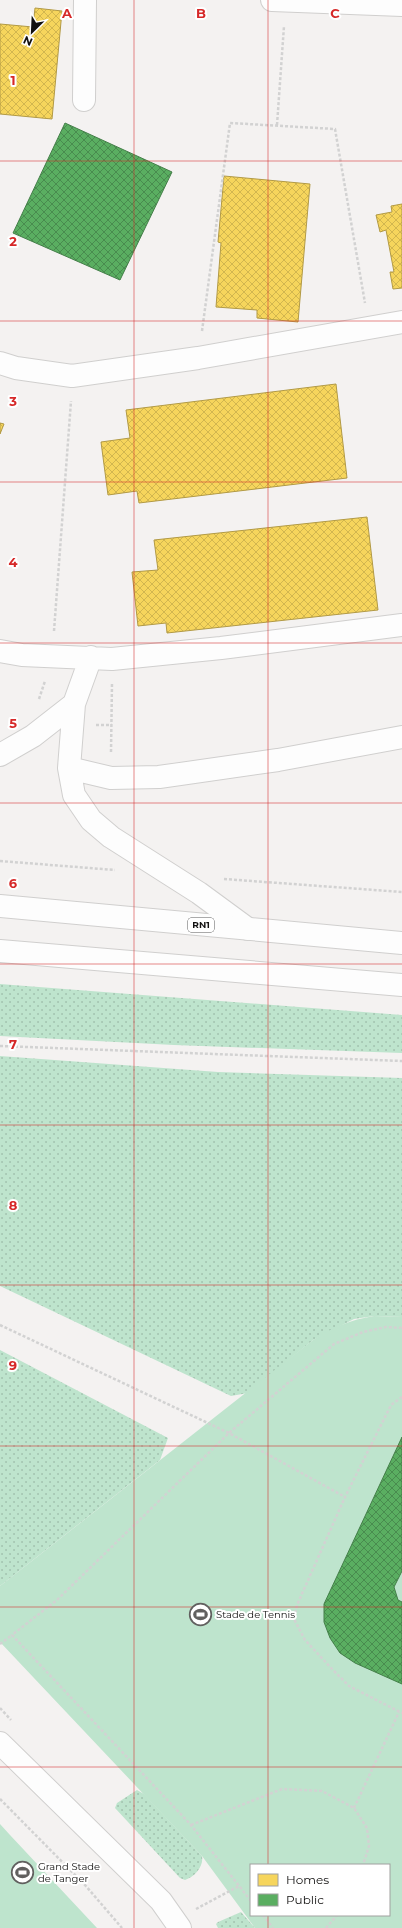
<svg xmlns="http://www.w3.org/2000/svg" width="402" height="1928" font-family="Montserrat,sans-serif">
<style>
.grass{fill:url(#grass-dots)}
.garden{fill:#bee4cd;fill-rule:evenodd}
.homes{fill:url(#homes-cross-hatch);stroke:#b29a45}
.public{fill:url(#public-cross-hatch);stroke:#447f49}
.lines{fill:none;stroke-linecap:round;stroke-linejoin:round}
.minor-casing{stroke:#d0cfce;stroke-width:24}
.tertiary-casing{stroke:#d0cfce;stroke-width:24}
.trunk-casing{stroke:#d0cfce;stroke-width:24}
.path{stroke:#d2d2d2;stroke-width:2.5;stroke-dasharray:3 2;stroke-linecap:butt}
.minor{stroke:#fdfdfd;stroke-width:22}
.tertiary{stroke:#fdfdfd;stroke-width:22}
.trunk{stroke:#fdfdfd;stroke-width:22}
.grid{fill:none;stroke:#d62828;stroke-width:1;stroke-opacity:0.55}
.labels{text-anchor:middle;stroke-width:4;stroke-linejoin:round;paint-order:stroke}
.shield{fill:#fff;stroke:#595858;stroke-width:1}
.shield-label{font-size:9px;font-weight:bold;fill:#121110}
.poi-label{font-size:10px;fill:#121110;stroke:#fff;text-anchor:start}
.grid-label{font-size:13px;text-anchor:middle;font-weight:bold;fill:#d62828;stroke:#fff;stroke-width:4;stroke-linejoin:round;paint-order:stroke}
</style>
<defs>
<pattern id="grass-dots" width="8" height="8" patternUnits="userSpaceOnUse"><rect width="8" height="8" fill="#bee4cd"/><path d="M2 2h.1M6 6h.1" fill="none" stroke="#a2c3af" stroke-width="1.8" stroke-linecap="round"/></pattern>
<pattern id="homes-cross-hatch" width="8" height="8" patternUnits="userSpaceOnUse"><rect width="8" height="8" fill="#f6d55c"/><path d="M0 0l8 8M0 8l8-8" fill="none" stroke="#d2b64f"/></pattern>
<pattern id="public-cross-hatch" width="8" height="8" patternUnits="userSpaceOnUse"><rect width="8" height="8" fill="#5aae61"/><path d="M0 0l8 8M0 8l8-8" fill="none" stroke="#498c4f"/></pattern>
</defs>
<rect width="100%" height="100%" fill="#f4f2f1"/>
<path class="grass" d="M0 984 402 1015V1053L174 1045 0 1036Z
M0 1056 218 1072 402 1078V1317L374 1316 354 1319 313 1340 248 1393 231 1396 0 1286Z
M0 1350 168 1438 160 1460 0 1586Z
M137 1790 144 1794 202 1856C204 1866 195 1877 185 1880L180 1878 115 1808 117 1803Z
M241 1912 255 1928H218L216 1924 218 1922Z"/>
<path class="garden" d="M374 1316 402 1317V1928H255L202 1856 0 1642V1586L313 1340C333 1327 350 1320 374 1316ZM251 1865H389V1915H251Z
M0 1824 10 1835 97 1928H0Z"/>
<path class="homes" d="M35 8 62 11 52 119 0 114V24L33 27Z
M224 176 310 184 298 322 257 318V310L216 307 221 243 218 242Z
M402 204V288L393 289 390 272H394L386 230 380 232 376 215 392 212 391 206Z
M336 384 347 478 139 503 137 491 108 495 101 442 130 438 126 410Z
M0 423 4 424 0 434Z
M367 517 378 610 167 633 166 623 138 626 132 572 158 570 154 540Z"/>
<path class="public" d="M65 123 172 172 120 280 13 233Z
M402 1437V1571L394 1587 398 1600 402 1602V1684L355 1663 340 1653 330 1638 324 1622V1604Z"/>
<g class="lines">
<defs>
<path id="minor" d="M272 0 402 5
M84 100 85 0
M0 363 16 368 72 376 198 358 402 322
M0 651 22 655 112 659 221 648 402 625
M91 657 74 704 69 768 74 795 91 820 111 837 199 893 248 929
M0 755 33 736 74 704
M69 768 111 778 159 777 278 760 402 737"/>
<path id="tertiary" d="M0 1743 161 1901 180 1928"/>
<path id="trunk" d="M0 906 402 943
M0 951 402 985"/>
</defs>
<use href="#minor" class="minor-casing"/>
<use href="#tertiary" class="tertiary-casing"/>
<use href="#trunk" class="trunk-casing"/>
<path class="path" d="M277 125 284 26
M202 331 230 123 335 129 365 303
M54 631 71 401
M39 699 45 681
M96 725H112
M111 752 112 683
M0 861 115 870
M224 879 402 892
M0 1046 402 1061
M0 1325 229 1433 345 1497
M402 1397 391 1405 345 1497 297 1605 294 1619 305 1640 332 1669 349 1686 402 1713
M0 1644 12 1635
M0 1708 11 1720
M0 1799 85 1885 122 1928
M354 1808 399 1712
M191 1825 282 1789 322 1791 354 1808 367 1828 369 1846 363 1865
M251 1901 191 1825 12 1635 57 1600 229 1433 334 1344 363 1332 386 1327 402 1328
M196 1909 239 1886
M263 1915 273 1928
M326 1928 337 1915"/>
<use href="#minor" class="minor"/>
<use href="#tertiary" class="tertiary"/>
<use href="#trunk" class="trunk"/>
</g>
<path class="grid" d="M134 0V1928M268 0V1865M0 161H402M0 321H402M0 482H402M0 643H402M0 803H402M0 964H402M0 1125H402M0 1285H402M0 1446H402M0 1607H402M0 1767H402M268 1915V1928"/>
<defs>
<symbol id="stadium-ring" viewBox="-11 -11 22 22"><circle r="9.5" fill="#fff" stroke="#61605f" stroke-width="1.5"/><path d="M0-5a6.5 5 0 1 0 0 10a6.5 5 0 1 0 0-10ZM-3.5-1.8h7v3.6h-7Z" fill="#61605f"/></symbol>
</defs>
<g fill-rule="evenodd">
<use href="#stadium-ring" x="188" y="1602" width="25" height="25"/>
<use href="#stadium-ring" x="10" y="1860" width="25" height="25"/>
</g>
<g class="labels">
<rect class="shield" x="188" y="918" width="26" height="14" rx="3"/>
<g class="shield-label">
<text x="201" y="928">RN1</text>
</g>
<g class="poi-label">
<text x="216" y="1618">Stade de Tennis</text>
<text x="38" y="1870">Grand Stade<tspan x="38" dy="12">de Tanger</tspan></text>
</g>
</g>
<g class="grid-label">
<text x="67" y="18">A</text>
<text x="201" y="18">B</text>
<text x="335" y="18">C</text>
<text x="13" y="85">1</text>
<text x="13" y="246">2</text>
<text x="13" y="406">3</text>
<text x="13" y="567">4</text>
<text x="13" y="728">5</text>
<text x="13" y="888">6</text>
<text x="13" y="1049">7</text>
<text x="13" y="1210">8</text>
<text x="13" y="1370">9</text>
</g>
<rect x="250" y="1864" width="140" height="52" fill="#ffffff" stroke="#a0a09f"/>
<rect x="258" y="1874" width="20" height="12" fill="#f6d55c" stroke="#a0a09f"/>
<text x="286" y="1884" font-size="12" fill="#121110">Homes</text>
<rect x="258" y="1894" width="20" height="12" fill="#5aae61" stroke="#a0a09f"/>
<text x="286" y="1904" font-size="12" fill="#121110">Public</text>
<g transform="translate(32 32) rotate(204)" stroke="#ffffff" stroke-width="3" paint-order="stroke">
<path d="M0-3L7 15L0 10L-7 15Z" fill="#121110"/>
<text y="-6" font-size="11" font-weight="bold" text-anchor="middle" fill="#121110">N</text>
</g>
</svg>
